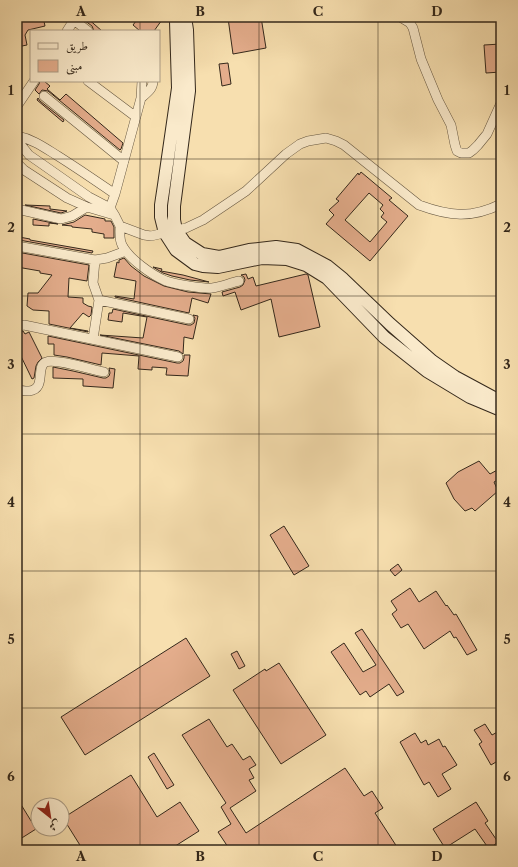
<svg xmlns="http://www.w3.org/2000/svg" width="518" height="867" font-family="'Libre Caslon Text',Amiri,serif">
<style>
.building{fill:#e4ad8c;stroke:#34281b;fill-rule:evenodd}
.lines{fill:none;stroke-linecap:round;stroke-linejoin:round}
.street-casing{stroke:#655640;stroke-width:10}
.secondary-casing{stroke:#34281b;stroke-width:14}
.street{stroke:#faeacb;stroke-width:9}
.secondary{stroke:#faeacb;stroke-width:12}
.grid{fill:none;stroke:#34281b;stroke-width:1;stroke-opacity:0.55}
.neatline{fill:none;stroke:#34281b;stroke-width:1.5}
.grid-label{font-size:13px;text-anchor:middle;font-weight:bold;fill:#34281b}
</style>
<rect width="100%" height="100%" fill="#f7dfaf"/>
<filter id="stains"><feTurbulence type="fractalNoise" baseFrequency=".005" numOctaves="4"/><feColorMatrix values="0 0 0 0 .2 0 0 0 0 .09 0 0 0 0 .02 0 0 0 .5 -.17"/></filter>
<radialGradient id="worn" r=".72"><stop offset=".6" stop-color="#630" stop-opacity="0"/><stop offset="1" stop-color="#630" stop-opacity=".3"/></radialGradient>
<path class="building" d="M17 17H43L45 26 28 30 25 35 27 45 17 47Z
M80 17H86L102 31H94L92 26Z
M139 17H164L154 31H140L133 25Z
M236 17H261L266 48 233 54 228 18Z
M501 44V72L486 73 484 45Z
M228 63 231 84 222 86 219 64Z
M40 81H44L50 86 47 89 60 100 66 94 123 143 121 149 120 150 48 91 42 90 39 94 35 90 39 84Z
M38 98 40 101 64 120 63 122 37 100Z
M361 172 392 198 389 200 408 216 370 261 326 224 334 215 329 210 339 201 336 199 358 173 359 175ZM369 193 383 205 380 209 384 213 381 217 387 222 370 242 345 220Z
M25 205 50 206V209L67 211 61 213Z
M85 215 105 219V221H111L114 227V238H104V234L92 232V229L72 227V226L62 225 74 222Z
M33 219 58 224 49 223V226L33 225Z
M19 237 30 239V240L93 251 92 253 19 240Z
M17 252 89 265 87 281 69 278 68 297 83 298V303L88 306 92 307 91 315 89 317 83 313 70 328 88 331V332L49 324V311L33 310 27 306 28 293H38L52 275 40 273V271L17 267Z
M124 258 131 266 144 276 164 286 188 292 211 294 208 303 192 298 189 313 115 297V296L134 299 136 281 114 277 117 262 119 263V260Z
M153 267 162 269 161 271 183 275 209 282 190 280 172 276 163 273Z
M246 274 248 279 253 277 256 286 306 274 308 275 320 327 279 337 271 299 241 310 235 292 223 296 222 292 240 287 243 285 245 280 244 277 241 275Z
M113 309 188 325H191L194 323 195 318 193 315 198 316 193 339 184 337 183 354 179 351 100 335 143 338 147 317 123 313 122 322 108 320 109 313H112Z
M23 331 25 334 29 332 42 358 38 362 36 366 34 378 32 379 17 348V333Z
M48 336 177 363H180L183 361 184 358V355H190L188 376 166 375 167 368 152 367V370L138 369 139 356 102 353 101 365 67 357 54 355V344H48Z
M53 367 73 371 103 378H106L109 376 110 373 109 368 115 369 113 388 83 386V379L53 378Z
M479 461 490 474 501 468V478L494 482 498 491 475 511 472 508 465 511 454 499 446 483 458 472Z
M284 526 309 566 294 575 270 535Z
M398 564 402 570 395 576 390 570Z
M410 588 419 602 436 591 446 606 447 605 454 615 456 614 477 650 467 655 456 637 454 638 450 631 424 649 408 624 401 628 392 614 397 610 391 601Z
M362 629 404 692 397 696 389 684 370 697 366 691 360 695 331 652 344 643 363 672 376 665 355 633Z
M186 638 210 676 85 755 61 717Z
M237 651 245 666 239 669 231 654Z
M279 663 326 735 281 764 233 690 265 669 266 671Z
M209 719 227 747 232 744 243 760 250 756 256 765 249 769 254 778 249 780 256 791 230 808 246 833 345 768 364 796 372 791 383 808 375 813 399 850H230L218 832 231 824 221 807 226 803 182 735Z
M485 724 492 735 501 730V759L491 765 479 744 482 742 474 730Z
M415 733 421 743 426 740 428 745 439 739 443 747 445 746 457 765 442 774 451 789 438 797 429 782 424 785 400 742Z
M154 753 174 785 167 789 148 757Z
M131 775 157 817 180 802 199 831 169 850H83L63 818Z
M17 798 36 829 17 841Z
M476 802 488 821 485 823 498 842 489 849 475 829 445 848 433 829Z"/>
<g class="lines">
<defs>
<path id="street" d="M70 17 88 31
M400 17 410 23 413 28 421 59 438 100 451 125 455 145 457 151 461 153H469L473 150 478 145 487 134 501 103
M67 31 74 20
M88 81 136 117
M44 96 124 161
M141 98C147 93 153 89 153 81
M17 106 34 81
M17 136C33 139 45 148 58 156 77 168 96 181 115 194
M17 140 29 155 42 164 89 197 110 208 115 216 120 226 144 235 151 236 186 228 203 220 246 191 286 154 300 144 308 141 326 138 336 141 344 145 419 205C449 216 471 219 501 204
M17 163 24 170 67 198 87 207 114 215
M110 208 115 194 141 98 142 81
M17 209 61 219 72 216 87 207
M120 226C120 232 119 239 122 245 129 259 152 275 166 281 174 284 204 289 212 288 221 287 230 283 239 281
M17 246 95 260 107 258 126 251
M99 300 189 319
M17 327 24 325 178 357
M93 339 99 300 93 283 95 260
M17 389C21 391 24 391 29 391 47 389 35 366 46 362 55 358 93 370 104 372"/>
<path id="secondary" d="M175 17 176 21 178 88 164 185 161 205V217L165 233 176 250 195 264 203 266 218 267 262 258 287 259 306 265 327 278 384 337 427 371 470 397 501 410
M185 17 187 30 189 91 174 206V220L176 230 185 243 202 254 219 257 249 250 276 247 297 250 327 266 343 279 390 324 432 361 455 377 494 398 501 400"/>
</defs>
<use href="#street" class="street-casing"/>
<use href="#secondary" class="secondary-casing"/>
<use href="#street" class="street"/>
<use href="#secondary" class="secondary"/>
</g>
<path class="grid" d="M140 17V31M259 17V850M378 17V850M140 81V850M17 159H501M17 296H501M17 434H501M17 571H501M17 708H501"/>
<rect width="518" height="867" fill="none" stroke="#f7dfaf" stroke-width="44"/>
<rect x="30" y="30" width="130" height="52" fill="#faeacb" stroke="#ab9c85"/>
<rect x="38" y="43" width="20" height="6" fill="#faeacb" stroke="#ab9c85"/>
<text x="66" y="50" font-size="12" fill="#34281b">طريق</text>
<rect x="38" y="60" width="20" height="12" fill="#e4ad8c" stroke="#ab9c85"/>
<text x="66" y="70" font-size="12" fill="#34281b">مبنى</text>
<g transform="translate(50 817) rotate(150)"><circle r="19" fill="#faeacb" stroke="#ab9c85"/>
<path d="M0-3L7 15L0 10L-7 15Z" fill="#8f2418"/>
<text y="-6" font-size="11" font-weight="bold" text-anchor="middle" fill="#34281b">ش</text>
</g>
<rect x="22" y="22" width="474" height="823" class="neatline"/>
<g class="grid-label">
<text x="81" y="16">A</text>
<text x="200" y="16">B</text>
<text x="318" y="16">C</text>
<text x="437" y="16">D</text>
<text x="11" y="95">1</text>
<text x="507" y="95">1</text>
<text x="11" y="232">2</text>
<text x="507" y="232">2</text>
<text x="11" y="369">3</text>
<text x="507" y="369">3</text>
<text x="11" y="507">4</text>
<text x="507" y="507">4</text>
<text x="11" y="644">5</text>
<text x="507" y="644">5</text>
<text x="11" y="781">6</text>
<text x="507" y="781">6</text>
<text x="81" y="861">A</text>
<text x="200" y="861">B</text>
<text x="318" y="861">C</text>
<text x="437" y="861">D</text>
</g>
<rect width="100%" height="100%" filter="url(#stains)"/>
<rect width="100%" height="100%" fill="url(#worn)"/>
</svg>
